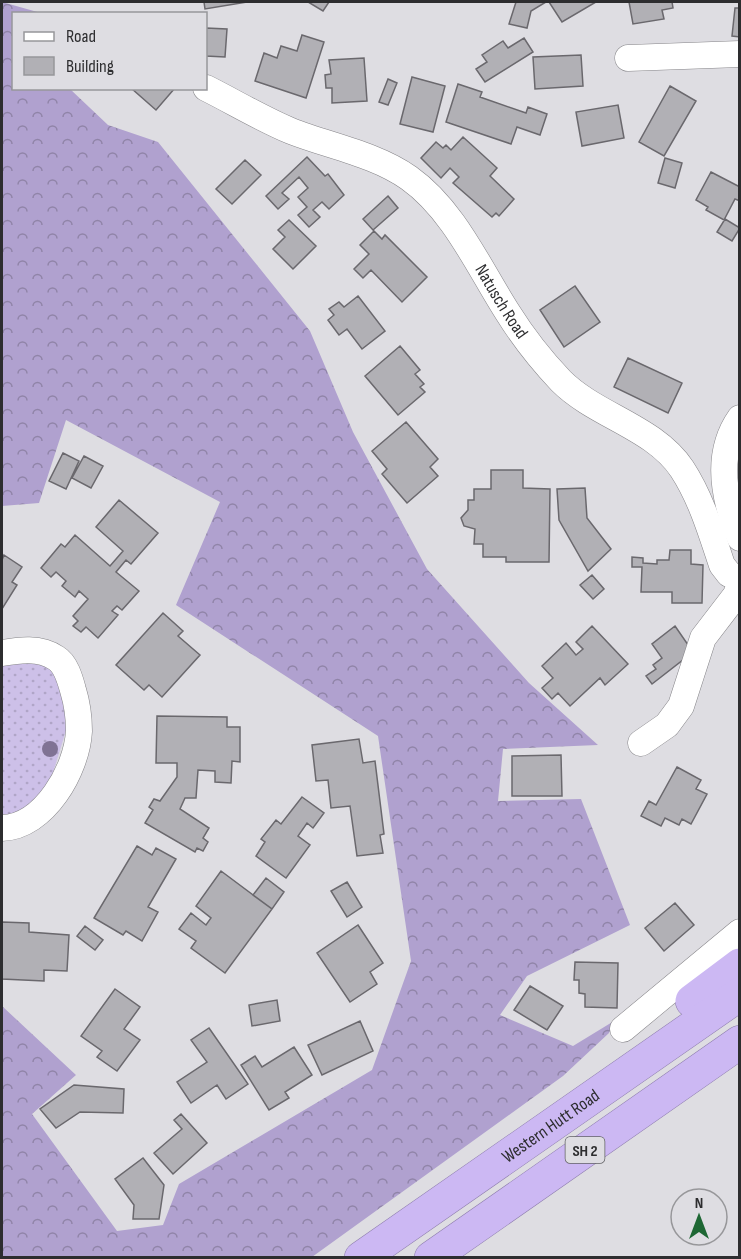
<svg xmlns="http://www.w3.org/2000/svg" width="741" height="1259" font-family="'Sofia Sans Condensed',sans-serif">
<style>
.grass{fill:url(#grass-dots)}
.forest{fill:url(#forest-crowns)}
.building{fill:#b1b0b5;stroke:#6a686d;stroke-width:1.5}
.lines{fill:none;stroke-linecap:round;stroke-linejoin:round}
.minor-casing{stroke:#868589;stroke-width:27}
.trunk-casing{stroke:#8d7cac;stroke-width:34}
.minor{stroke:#fff;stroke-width:26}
.trunk{stroke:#ccb8f3;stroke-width:33}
.tree{fill:#807394}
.labels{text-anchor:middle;stroke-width:4.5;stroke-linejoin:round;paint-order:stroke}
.shield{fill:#dedde2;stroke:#626265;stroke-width:1.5}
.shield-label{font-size:16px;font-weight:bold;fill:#2d2d2f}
.street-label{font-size:18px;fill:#2d2d2f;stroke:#dedde2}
</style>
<defs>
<pattern id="grass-dots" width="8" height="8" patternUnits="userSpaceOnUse" patternTransform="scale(1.5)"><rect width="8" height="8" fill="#cdc0e8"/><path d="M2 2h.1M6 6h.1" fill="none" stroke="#b0a5c7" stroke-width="1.8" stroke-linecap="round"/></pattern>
<pattern id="forest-crowns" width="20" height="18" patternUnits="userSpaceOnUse" patternTransform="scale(1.5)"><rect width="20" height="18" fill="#b0a1cf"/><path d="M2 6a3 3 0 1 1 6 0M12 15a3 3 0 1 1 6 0" fill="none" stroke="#9084a8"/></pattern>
</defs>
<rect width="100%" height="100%" fill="#dedde2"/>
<path class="grass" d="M2 662 46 663 66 689 72 711 49 786 27 812 2 818Z"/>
<path class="forest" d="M2 2 41 13 14 14V88L70 89 108 125 158 142 310 331 353 432 427 569 529 683 598 745 503 749 498 801 581 799 630 925 527 976 500 1015 573 1046 614 1021 609 1033 563 1076 312 1257H2V1006L76 1075 32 1114 117 1231 163 1225 179 1184 372 1070 411 961 378 736 176 605 220 502 66 420 39 503 2 506Z"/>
<path class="building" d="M204 2H247L205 9Z
M308 2H329L323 11Z
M516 2H546L531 11 527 28 509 24Z
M549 2H596L562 22Z
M629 2H672L673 8 662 10 664 19 633 24Z
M735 8H740V37L732 36Z
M206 28 227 29 225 57 206 56Z
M302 35 324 42 306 98 255 81 264 53 277 58 281 46 297 51Z
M524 38 533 52 485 82 476 69 487 62 482 55 503 41 508 48Z
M581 55 583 86 535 89 533 57Z
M364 58 367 101 332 103V88H326L325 75 331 74 329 60Z
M412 77 445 86 433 132 400 124Z
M388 79 397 83 388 105 379 102Z
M458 84 482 92 480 97 526 113 528 107 547 114 540 135 517 127 511 144 446 122Z
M670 86 696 101 664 156 639 142Z
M131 88H175L156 110Z
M618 105 624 138 582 146 576 112Z
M463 137 497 168 490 176 514 199 499 216 496 213 492 217 453 183 459 177 450 168 441 178 421 158 436 142 443 148 446 145 451 150Z
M307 157 325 176 328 174 344 195 329 209 322 202 313 210 320 217 309 227 298 215 307 207 298 197 308 188 299 177 282 193 289 199 278 209 266 196Z
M665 158 682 163 675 188 658 183Z
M245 160 261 175 232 204 216 189Z
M711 172 740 187V201L735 199 724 220 706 210 708 207 696 200Z
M388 196 398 208 373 230 363 219Z
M725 219 740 228 732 241 717 232Z
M289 220 316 246 293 269 273 249 285 237 278 230Z
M374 231 382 239 385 235 427 277 402 302 371 270 363 278 354 269 369 254 360 245Z
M575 286 600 322 564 347 540 310Z
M358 296 385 331 362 349 347 329 339 335 328 320 334 315 329 309 339 302 344 307Z
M400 346 420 370 415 374 424 384 420 387 425 392 398 415 365 376Z
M628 358 682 383 668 413 614 387Z
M406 422 438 459 430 467 438 476 407 503 382 474 387 469 372 451Z
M63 453 79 461 66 489 49 481Z
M84 456 103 466 91 488 72 478Z
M491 470H523V488L550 489 549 562H506V557H483V544H474L475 529 464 526 461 518 468 510V500H474V489H491Z
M585 488 587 518 611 549 588 571 559 520 557 489Z
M119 500 158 533 131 564 126 560 116 572 139 591 122 610 117 606 112 611 118 615 98 638 86 627 81 632 73 626 78 621 73 616 88 599 79 591 75 597 62 586 66 581 56 572 51 577 41 568 61 544 65 547 75 535 110 566 123 551 96 527Z
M670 550H691V564L703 565 702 603H672V592H641L642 567H632V557L643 558V563L657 564V560H669Z
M4 555 22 567 12 582 17 585 2 609V560Z
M592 575 604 589 593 599 580 585Z
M163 613 183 631 178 636 200 655 162 697 149 685 144 690 116 665Z
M592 626 628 664 605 685 600 678 570 706 558 693 552 699 542 688 553 678 542 666 566 643 576 655 583 649 576 642Z
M675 626 693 652 652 684 646 676 656 669 653 665 662 658 652 644Z
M157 716 227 717V727H240V762L232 761 231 783 215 782V771L198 770 196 798H185L180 809 209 828 203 838 208 842 203 851 197 848 195 852 145 823 153 810 149 807 154 799 160 801 177 777V763H156Z
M359 739 363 763 375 761 384 834 380 835 383 853 357 856 350 806 331 808 328 780 316 781 312 745Z
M561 755 562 796H512V756Z
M677 767 701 780 696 789 707 794 691 824 682 819 679 825 665 818 661 826 641 816 649 801 656 805Z
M302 797 324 813 313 828 307 823 298 836 310 845 286 878 256 856 265 842 261 839 276 820 281 824Z
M137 846 152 855 156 848 176 859 148 907 158 912 142 941 126 931 123 935 94 918Z
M221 871 272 909 225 973 191 948 196 941 179 929 191 913 206 925 211 918 196 906Z
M266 878 284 892 272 909 253 895Z
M347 882 362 907 347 917 331 891Z
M675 903 694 925 664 951 645 928Z
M2 922 29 923V932L69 935 67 971 44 970V981L2 979Z
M358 925 383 963 370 972 377 984 350 1002 317 953Z
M85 926 103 940 95 950 77 936Z
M575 962 618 963 617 1008 585 1007V994L579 993V980H574Z
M530 986 563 1006 547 1030 514 1010Z
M115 989 140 1007 124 1029 140 1040 117 1071 97 1057 102 1051 81 1036Z
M277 1000 280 1021 252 1026 249 1005Z
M360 1021 373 1051 322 1075 308 1045Z
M209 1028 248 1084 226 1099 217 1085 191 1103 177 1082 207 1062 191 1040Z
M294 1047 312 1075 285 1092 289 1098 269 1110 241 1065 255 1056 262 1067Z
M74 1085 124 1089 123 1113 80 1112 56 1128 40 1109Z
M181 1114 207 1143 173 1174 154 1153 182 1129 174 1120Z
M143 1158 164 1185 159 1219H133L134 1205 115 1179Z"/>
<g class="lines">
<defs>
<g id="minor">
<path d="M628 58 740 54"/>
<path id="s1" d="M206 88C234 102 262 119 291 131 329 146 375 154 409 178 454 210 479 268 508 313 523 337 542 361 561 381 596 416 654 427 682 469 701 498 711 532 722 565L729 574 740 579"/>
<path d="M740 418C714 455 724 500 740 538"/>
<path d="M2 653C19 650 40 647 56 658 66 664 70 679 73 690 77 703 79 717 79 731 77 770 44 827 2 828"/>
<path d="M641 743 667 725 681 706 703 638 736 595 740 584"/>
<path d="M623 1029 740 932"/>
</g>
<g id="trunk">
<path d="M692 1001 740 965"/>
<path id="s2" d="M361 1258 740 994"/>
<path d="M431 1258 740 1042"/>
</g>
</defs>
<use href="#minor" class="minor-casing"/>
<use href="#trunk" class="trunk-casing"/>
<use href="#minor" class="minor"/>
<use href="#trunk" class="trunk"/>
</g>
<circle class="tree" cx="50" cy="749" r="8"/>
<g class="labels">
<rect class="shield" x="565.5" y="1137" width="39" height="26" rx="4.5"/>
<g class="shield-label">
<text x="585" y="1156">SH 2</text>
</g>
<g class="street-label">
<text dy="6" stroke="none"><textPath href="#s1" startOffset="378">Natusch Road</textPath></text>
<text dy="6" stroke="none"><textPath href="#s2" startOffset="231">Western Hutt Road</textPath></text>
</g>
</g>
<rect width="741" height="1259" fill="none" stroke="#2d2d2f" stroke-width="6"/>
<rect x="12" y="12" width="195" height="78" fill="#dedde2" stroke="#97979a" stroke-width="1.5"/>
<rect x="24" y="32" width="30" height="9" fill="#ffffff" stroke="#97979a" stroke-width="1.5"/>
<text x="66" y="42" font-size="18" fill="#2d2d2f">Road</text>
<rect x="24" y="57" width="30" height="18" fill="#b1b0b5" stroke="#97979a" stroke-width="1.5"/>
<text x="66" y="72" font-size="18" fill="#2d2d2f">Building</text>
<g transform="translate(699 1217)"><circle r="28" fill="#dedde2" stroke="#97979a" stroke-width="1.5"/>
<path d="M0-4.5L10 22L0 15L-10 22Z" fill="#1e6734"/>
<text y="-9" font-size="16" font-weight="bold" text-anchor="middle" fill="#2d2d2f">N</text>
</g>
</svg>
